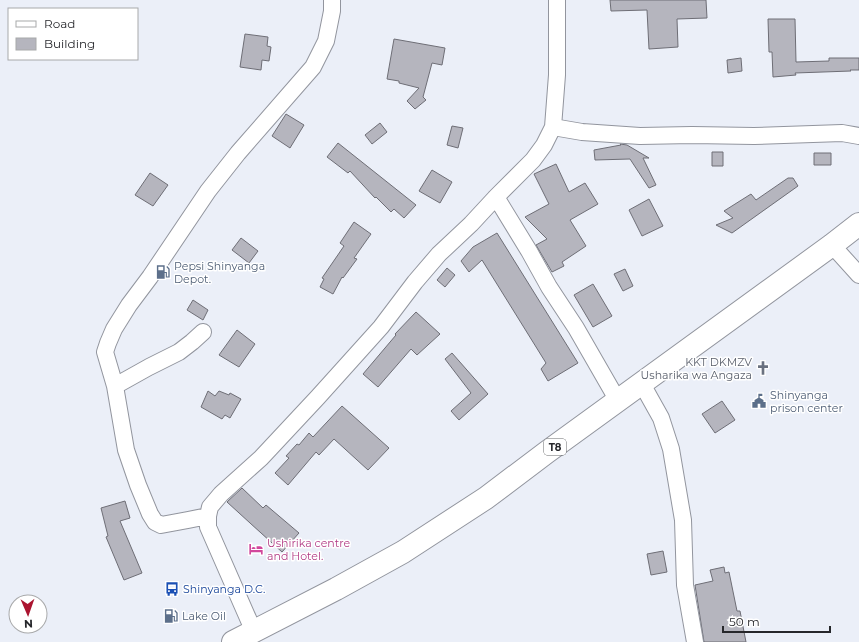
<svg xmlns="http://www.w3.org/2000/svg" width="859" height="642" font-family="Montserrat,sans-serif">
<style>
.building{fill:#b5b5be;stroke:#6e6e76}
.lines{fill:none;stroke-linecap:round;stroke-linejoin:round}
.minor-casing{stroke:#92959e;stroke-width:18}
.highway-casing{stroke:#92959e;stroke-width:24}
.minor{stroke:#fff;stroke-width:16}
.highway{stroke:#fff;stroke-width:22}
.labels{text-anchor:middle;stroke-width:3;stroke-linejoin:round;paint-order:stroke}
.shield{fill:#fff;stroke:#67686b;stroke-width:1}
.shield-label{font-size:10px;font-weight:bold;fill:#26272b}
.service-label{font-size:11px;fill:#4e5e75;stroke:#fff;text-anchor:start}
.worship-label{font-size:11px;fill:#5b616d;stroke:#fff;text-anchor:end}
.hotel-label{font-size:11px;fill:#b23c85;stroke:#fff;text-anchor:start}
.transit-label{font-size:11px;fill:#164399;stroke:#fff;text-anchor:start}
</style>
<rect width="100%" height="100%" fill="#ebeff8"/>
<path class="building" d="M610 0H706L707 18 677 19 678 47 649 49 647 10 611 11Z
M768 19H795L796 62 829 61V58H859V70H850L851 71 795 73 796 75 773 77 772 52H769Z
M245 34 268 37 267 46 271 47 269 61 262 60 261 70 240 67Z
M394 39 445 48 442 65 432 63 423 97 426 100 415 109 407 101 419 88 399 83V81L387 79Z
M741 58 742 71 728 73 727 60Z
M286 114 304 125 290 148 272 136Z
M380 123 387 132 372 144 365 135Z
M452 126 463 128 458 148 447 145Z
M338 143 416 205 404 218 394 209 391 212 376 197 375 198 350 171 348 173 327 157Z
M620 144 627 145 649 158H643L656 185 649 188 630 159 595 160 594 150 621 145Z
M712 152H723V166H712Z
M814 153H831V165H814Z
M556 164 569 192 585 183 598 204 570 220 586 246 562 262 564 266 552 272 536 245 547 239 525 217 549 204 534 174Z
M432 170 452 182 440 203 419 191Z
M150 173 168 185 153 206 135 195Z
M788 178H793L798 186 732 233 716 225 733 218 724 211 751 194 756 200Z
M649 199 663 226 642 236 629 210Z
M354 222 371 234 354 258 357 259 343 278 342 277 333 294 320 287 324 279 322 278 344 246 340 243Z
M497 233 578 363 548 381 541 369 546 363 482 260 469 272 461 261 473 247Z
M241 238 258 251 249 263 232 250Z
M447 268 455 275 445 287 437 280Z
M625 269 633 286 623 291 614 274Z
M593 284 612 316 593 327 574 295Z
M193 300 208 310 203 320 187 310Z
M416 312 440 334 417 355 411 349 378 387 363 374 396 335 395 334Z
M237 330 255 344 239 367 219 355Z
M452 353 488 394 459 420 451 411 471 393 445 359Z
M208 391 215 396 219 391 229 395 230 393 241 399 230 418 225 415 222 419 201 407Z
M722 401 735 420 715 433 702 414Z
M342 406 389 448 368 470 334 439 319 455 316 452 288 485 275 473 289 458 286 456 297 444 299 445 309 433 313 437Z
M242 488 263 508 266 505 299 533 282 552 250 523 227 502Z
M125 501 130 518 120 521 142 573 124 580 106 537 108 536 101 508Z
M663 551 667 572 651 575 647 554Z
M724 567 725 573 729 572 737 611H740L746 642H704L695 585 713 581 710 570Z"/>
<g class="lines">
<defs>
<path id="minor" d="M553 127 582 132 640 136 692 135 754 136 842 133 859 136
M496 197 529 251 549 287 576 328 618 401
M832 245 859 275
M642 384 661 418 671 449 683 520 685 585 695 642
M115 386 149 367 179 352 192 342 203 332
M208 516 188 520 161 525 155 522 150 514 138 485 126 450 115 386 105 352 108 343 114 329 129 305 150 277 208 191 238 153 313 67 326 41 332 11V0
M254 632 208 527V516L210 507 221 494 261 458 318 397 381 327 415 282 439 254 471 224 496 197 533 160 544 145 553 127 557 75V0"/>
<path id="highway" d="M233 642 336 589 403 552 486 498 547 452 832 245 859 224"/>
</defs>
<use href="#minor" class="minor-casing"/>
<use href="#highway" class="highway-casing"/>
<use href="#minor" class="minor"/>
<use href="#highway" class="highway"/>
</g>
<defs>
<symbol id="fuel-bare" viewBox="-9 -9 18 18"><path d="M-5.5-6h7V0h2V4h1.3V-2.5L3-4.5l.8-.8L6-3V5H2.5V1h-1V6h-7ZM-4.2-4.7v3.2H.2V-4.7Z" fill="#5c6f8a" stroke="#fff" stroke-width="2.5" paint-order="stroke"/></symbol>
<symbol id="church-bare" viewBox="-9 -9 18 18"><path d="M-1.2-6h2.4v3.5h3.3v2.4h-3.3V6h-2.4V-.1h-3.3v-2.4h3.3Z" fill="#6b7280" stroke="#fff" stroke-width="2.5" paint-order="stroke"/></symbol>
<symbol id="civic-bare" viewBox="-9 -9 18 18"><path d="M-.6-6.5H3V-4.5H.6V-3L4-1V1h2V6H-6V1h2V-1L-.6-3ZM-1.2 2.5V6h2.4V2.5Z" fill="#5c6f8a" stroke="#fff" stroke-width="2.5" paint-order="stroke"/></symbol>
<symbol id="hotel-bare" viewBox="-9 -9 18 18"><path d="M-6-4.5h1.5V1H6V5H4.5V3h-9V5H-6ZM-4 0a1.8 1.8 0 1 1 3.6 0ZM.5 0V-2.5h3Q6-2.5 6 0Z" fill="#d1479c" stroke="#fff" stroke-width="2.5" paint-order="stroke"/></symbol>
<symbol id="bus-bare" viewBox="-9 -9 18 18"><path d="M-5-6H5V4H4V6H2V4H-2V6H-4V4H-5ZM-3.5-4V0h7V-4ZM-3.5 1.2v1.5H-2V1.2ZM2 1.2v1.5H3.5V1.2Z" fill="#1a4fb4" stroke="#fff" stroke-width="2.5" paint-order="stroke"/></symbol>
</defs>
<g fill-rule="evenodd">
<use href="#fuel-bare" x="153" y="262" width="20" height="20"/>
<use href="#church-bare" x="753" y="358" width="20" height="20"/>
<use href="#civic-bare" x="749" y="391" width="20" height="20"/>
<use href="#hotel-bare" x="246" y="539" width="20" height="20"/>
<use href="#bus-bare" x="162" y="579" width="20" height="20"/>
<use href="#fuel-bare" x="161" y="606" width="20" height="20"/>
</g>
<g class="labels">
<rect class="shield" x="544" y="439" width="22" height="16" rx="3"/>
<g class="shield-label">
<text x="555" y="451">T8</text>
</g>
<g class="service-label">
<text x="174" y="270">Pepsi Shinyanga<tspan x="174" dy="13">Depot.</tspan></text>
<text x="770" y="399">Shinyanga<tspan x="770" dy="13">prison center</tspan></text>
<text x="182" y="620">Lake Oil</text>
</g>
<g class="worship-label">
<text x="752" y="366">KKT DKMZV<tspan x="752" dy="13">Usharika wa Angaza</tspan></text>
</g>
<g class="hotel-label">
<text x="267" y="547">Ushirika centre<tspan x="267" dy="13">and Hotel.</tspan></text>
</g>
<g class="transit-label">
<text x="183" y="593">Shinyanga D.C.</text>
</g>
</g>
<rect x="8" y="8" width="130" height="52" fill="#ffffff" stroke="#a8a9aa"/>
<rect x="16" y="21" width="20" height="6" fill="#ffffff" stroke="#a8a9aa"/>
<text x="44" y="28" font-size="12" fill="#26272b">Road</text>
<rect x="16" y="38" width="20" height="12" fill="#b5b5be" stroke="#a8a9aa"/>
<text x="44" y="48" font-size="12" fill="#26272b">Building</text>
<g transform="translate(28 614) rotate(178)"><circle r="19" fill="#ffffff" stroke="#a8a9aa"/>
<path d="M0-3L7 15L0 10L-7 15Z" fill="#ab1430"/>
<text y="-6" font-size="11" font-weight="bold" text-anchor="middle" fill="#26272b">N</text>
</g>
<path d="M723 626v6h107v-6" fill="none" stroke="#26272b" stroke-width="2"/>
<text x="729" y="626" font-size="12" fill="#26272b" stroke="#ffffff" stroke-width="3" paint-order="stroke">50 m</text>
</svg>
